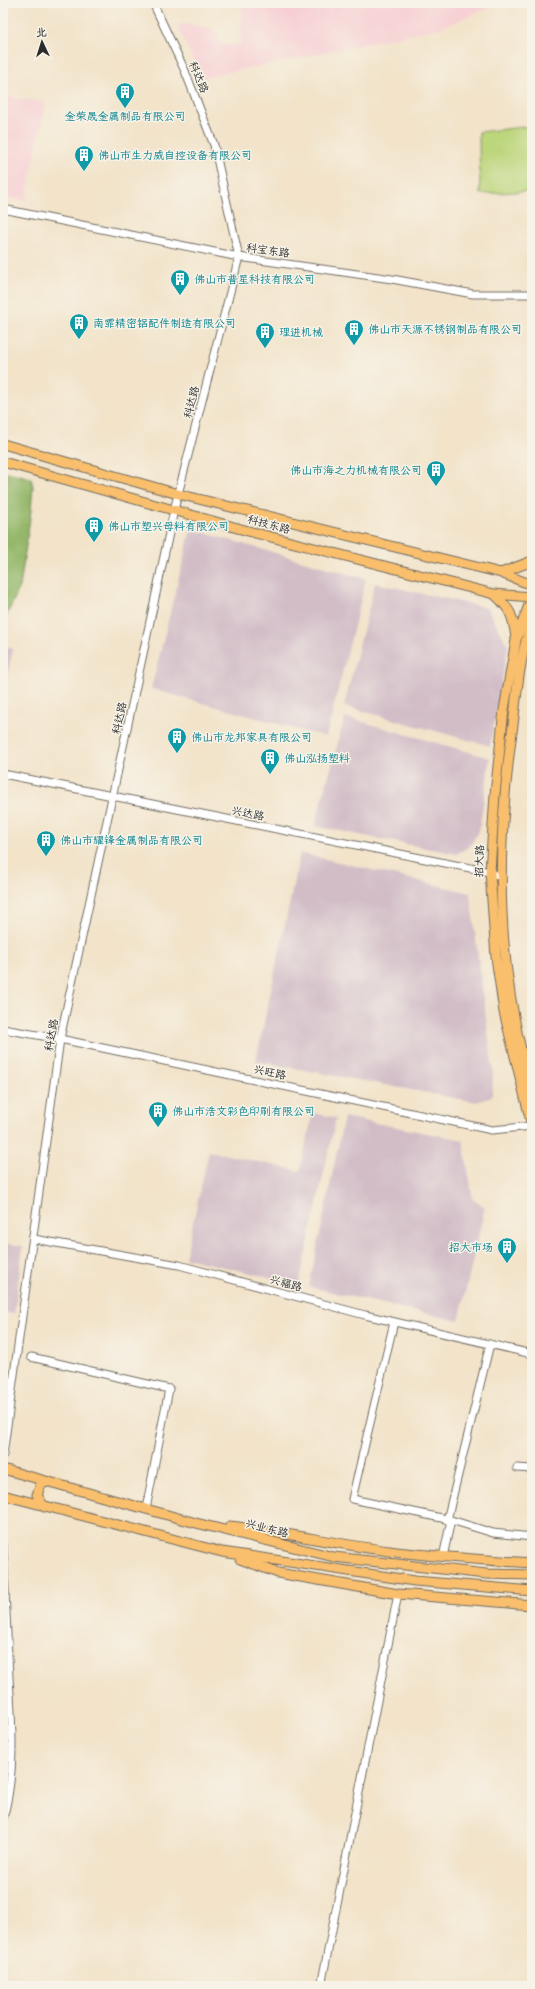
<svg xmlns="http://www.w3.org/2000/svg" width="535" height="1989" font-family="Kalam,'LXGW WenKai TC',sans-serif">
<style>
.built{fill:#f7cfd3}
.industrial{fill:#d2bdc7}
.green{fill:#bcd67b;stroke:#748053}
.forest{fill:#95b76b;stroke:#60714b}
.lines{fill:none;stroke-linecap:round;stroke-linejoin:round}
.minor-casing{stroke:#716b62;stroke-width:9}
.major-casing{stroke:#716b62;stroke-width:11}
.minor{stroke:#fff;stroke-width:7}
.major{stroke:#f9bf6d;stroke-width:9}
.labels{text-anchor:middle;stroke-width:3;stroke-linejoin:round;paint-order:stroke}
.street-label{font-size:11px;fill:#2b2b2b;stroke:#f7f3e8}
.culture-label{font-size:11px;fill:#0d838f;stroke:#f7f3e8;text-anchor:start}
</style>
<rect width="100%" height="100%" fill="#f7f3e8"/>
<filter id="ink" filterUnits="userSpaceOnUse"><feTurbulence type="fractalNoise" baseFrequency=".025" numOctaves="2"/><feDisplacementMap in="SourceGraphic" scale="8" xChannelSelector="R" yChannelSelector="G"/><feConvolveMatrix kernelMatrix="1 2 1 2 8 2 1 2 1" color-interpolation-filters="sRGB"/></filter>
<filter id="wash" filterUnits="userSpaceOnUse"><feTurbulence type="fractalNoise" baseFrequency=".012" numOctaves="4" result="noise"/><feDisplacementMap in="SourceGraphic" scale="16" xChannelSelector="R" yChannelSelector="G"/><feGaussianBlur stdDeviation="0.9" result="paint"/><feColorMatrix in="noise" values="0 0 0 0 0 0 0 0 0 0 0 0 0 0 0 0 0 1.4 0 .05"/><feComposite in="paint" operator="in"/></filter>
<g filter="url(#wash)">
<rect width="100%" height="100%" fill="#f2e3c9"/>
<path class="built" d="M242 3H500L440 28 202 78 177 25 188 24 214 29 221 45 241 44Z
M3 96 45 103 26 201 3 197Z"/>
<path class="industrial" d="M191 529 366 579 326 737 151 689Z
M375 583 487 608 508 646 490 746 344 706Z
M3 646 13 649 3 694Z
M345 717 490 758 479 831 469 847 456 854 315 826Z
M300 853 470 893 493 1072 492 1097 476 1102 256 1061Z
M313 1113 336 1118 299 1284 185 1258 209 1151 300 1171Z
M344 1117 463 1140 473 1200 485 1207 459 1321 309 1287Z
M3 1243 23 1246 14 1314 3 1312Z"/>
<path class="green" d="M532 126V191L480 194 479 132Z"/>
<path class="forest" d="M3 471 31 478 33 486 31 511 20 587 3 623Z"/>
</g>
<g filter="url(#ink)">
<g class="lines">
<defs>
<path id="minor" d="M3 209 239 257 392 279 473 294H532
M3 774 490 872 500 877
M3 1029 60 1039 492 1130 532 1126
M34 1239 179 1265 365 1315 532 1354
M394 1322 352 1499 451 1520 443 1557
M31 1357 169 1389 146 1509
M3 1455 60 1039 174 510 239 257 214 145 185 71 153 3
M517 1468 532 1469
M447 1520 490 1344
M451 1520 493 1533 532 1537
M3 1547C5 1591 7 1635 9 1678 12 1725 16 1773 3 1818
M321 1986 398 1594"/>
<path id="major" d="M3 444 178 494 501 573 532 585
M3 462 248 531 494 594 532 597 516 640 504 710 495 794 490 872 496 957 504 1012 532 1126
M501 573 532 561
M494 594C511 609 513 616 516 638
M532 621C520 655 517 690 513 725 495 852 495 967 532 1091
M3 1469 196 1523 334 1557 486 1574 532 1575
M3 1495 222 1552 415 1581 532 1591
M44 1507 37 1495 41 1484 48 1482
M230 1526C284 1532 336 1544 389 1551 437 1557 484 1560 532 1563
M240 1559 278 1573 398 1594 532 1605"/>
</defs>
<use href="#minor" class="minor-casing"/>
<use href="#major" class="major-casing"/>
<use href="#minor" class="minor"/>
<use href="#major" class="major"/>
</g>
</g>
<defs>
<symbol id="building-pin" viewBox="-11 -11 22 30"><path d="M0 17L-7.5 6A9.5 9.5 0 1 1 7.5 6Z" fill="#0f9aa8" stroke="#f7f3e8"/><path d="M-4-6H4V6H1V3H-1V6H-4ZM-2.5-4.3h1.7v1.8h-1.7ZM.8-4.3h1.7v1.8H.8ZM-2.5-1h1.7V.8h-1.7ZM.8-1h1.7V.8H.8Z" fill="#fff"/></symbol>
</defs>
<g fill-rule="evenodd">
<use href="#building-pin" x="114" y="81" width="22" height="30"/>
<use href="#building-pin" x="73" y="144" width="22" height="30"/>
<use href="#building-pin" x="169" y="268" width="22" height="30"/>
<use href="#building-pin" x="68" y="312" width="22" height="30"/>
<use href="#building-pin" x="343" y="318" width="22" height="30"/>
<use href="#building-pin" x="254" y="321" width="22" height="30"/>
<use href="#building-pin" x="425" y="459" width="22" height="30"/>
<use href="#building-pin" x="83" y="515" width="22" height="30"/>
<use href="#building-pin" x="166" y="726" width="22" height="30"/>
<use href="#building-pin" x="259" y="747" width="22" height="30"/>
<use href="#building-pin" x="35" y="829" width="22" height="30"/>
<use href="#building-pin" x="147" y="1100" width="22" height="30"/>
<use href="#building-pin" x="496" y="1236" width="22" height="30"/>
</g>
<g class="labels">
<g class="street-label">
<text transform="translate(199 77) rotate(67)" y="4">科达路</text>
<text transform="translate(268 250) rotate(8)" y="4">科宝东路</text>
<text transform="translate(191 402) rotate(-76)" y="4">科达路</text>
<text transform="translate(269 524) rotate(15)" y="4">科技东路</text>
<text transform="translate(119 718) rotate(-78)" y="4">科达路</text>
<text transform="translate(248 813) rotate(11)" y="4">兴达路</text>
<text transform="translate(479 861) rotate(-88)" y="4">招大路</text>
<text transform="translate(51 1035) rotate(-80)" y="4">科达路</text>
<text transform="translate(270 1072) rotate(12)" y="4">兴旺路</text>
<text transform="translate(286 1283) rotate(15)" y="4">兴福路</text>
<text transform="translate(267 1528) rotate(14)" y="4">兴业东路</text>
</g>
<g class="culture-label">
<text x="125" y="120" text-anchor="middle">金荣晟金属制品有限公司</text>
<text x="98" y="159">佛山市生力威自控设备有限公司</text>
<text x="194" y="283">佛山市普星科技有限公司</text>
<text x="93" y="327">南霏精密铝配件制造有限公司</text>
<text x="368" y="333">佛山市天源不锈钢制品有限公司</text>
<text x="279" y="336">理进机械</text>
<text x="422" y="474" text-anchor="end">佛山市海之力机械有限公司</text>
<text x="108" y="530">佛山市塑兴母料有限公司</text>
<text x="191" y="741">佛山市龙邦家具有限公司</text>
<text x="284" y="762">佛山泓扬塑料</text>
<text x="60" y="844">佛山市耀锋金属制品有限公司</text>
<text x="172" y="1115">佛山市浩文彩色印刷有限公司</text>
<text x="493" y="1251" text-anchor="end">招大市场</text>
</g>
</g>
<rect width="535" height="1989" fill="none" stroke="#f7f3e8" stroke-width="16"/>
<g transform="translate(42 42) rotate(356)" stroke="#f7f3e8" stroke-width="3" paint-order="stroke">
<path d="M0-3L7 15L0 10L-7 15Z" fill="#2b2b2b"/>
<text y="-6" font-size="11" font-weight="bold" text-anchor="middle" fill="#2b2b2b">北</text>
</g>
</svg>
